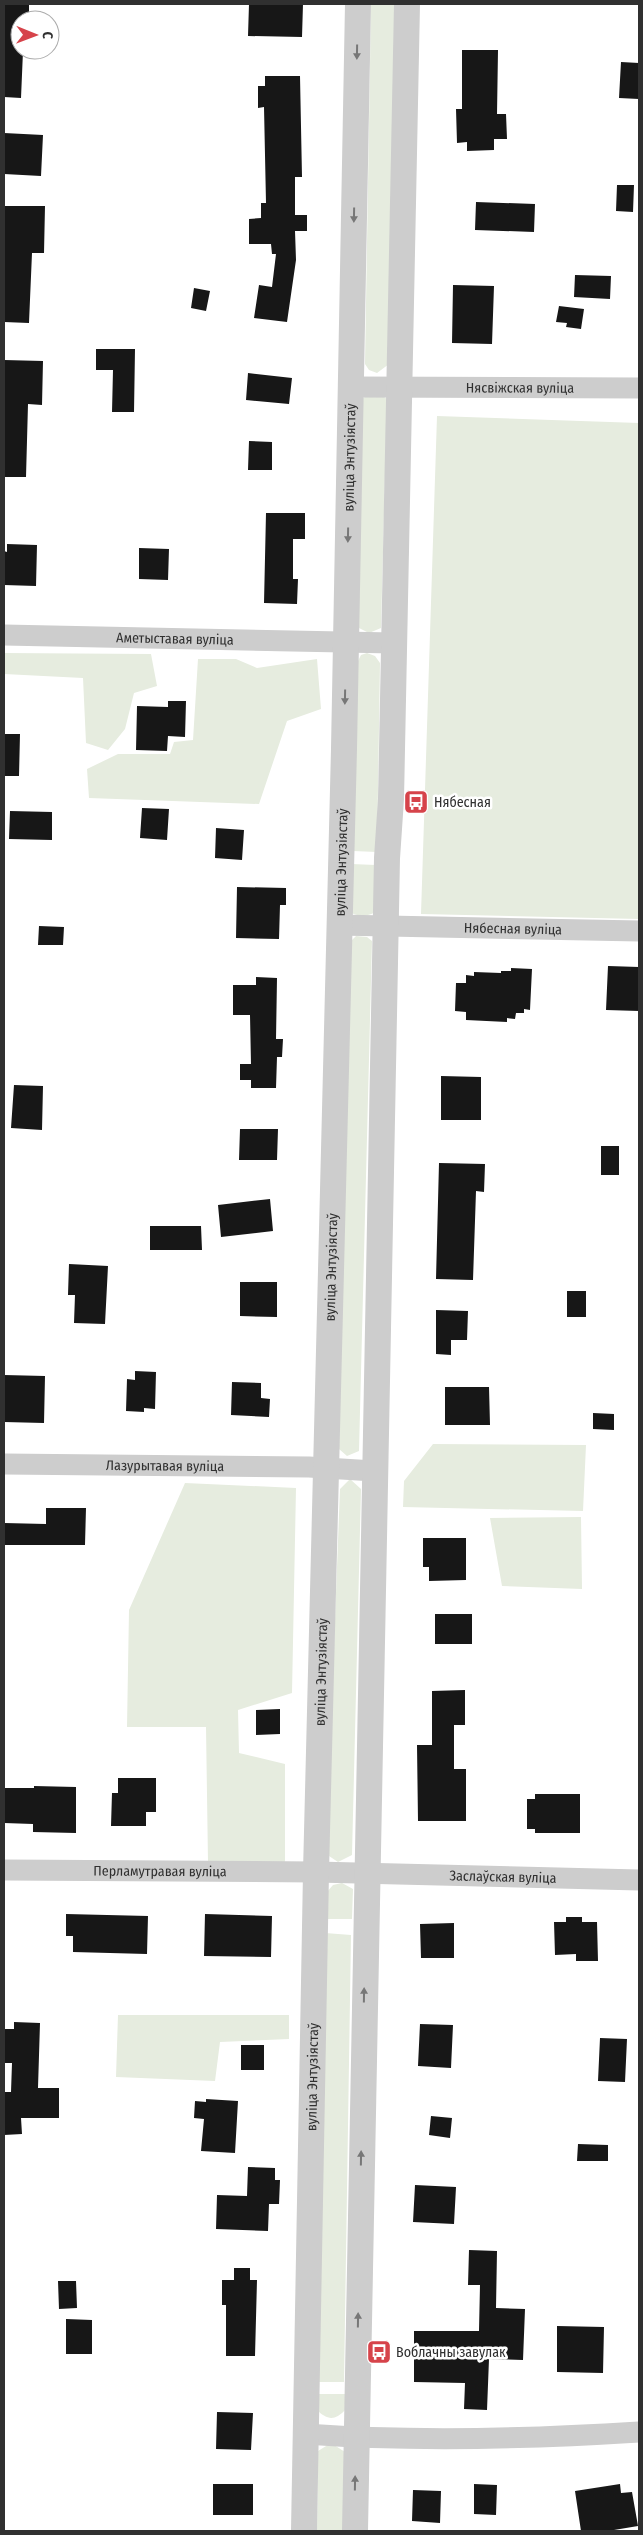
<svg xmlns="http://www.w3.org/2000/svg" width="643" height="2535" font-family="'Fira Sans Condensed',sans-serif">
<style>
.green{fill:#e6ecdf}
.building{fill:#171717}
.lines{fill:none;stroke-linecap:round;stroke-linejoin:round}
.minor{stroke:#cdcdcd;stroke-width:21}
.tertiary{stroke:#cdcdcd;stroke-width:26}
.oneway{fill:#777}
.labels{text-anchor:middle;stroke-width:5;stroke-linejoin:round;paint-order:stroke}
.street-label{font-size:14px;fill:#303030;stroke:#fff}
.poi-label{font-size:14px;fill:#303030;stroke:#fff;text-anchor:start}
</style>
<rect width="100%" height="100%" fill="#fff"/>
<path class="green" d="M371 4H397L389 364 377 373 369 370 365 364Z
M368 395H381L387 399 381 628 369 633 357 627 362 399Z
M437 416 639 423V919L421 914Z
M4 653 151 654 157 686 134 693 125 729 108 750 86 743 83 678 4 674Z
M367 653 375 656 380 663 377 852 353 851 357 663 361 655Z
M198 659H236L257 668 317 659 321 709 287 721 259 804 89 798 87 769 118 754H170L174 742 193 740Z
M351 864 376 865 375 912C367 917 358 917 350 912Z
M356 936 367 937 372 941 359 1451 347 1456 339 1449 350 942Z
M433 1444 586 1445 583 1511 403 1507 404 1481Z
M350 1479 361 1489 352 1855 338 1862 326 1854 340 1489Z
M185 1483 296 1488 292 1693 238 1710 239 1753 285 1764V1864L208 1862 206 1727H127L129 1610Z
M581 1517 582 1589 502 1586 490 1518Z
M342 1883 353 1889 352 1919H325L326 1893 333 1885Z
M325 1933 351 1935 344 2382H317Z
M118 2015H289V2039L220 2042 215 2081 116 2077Z
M317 2394H345V2410C335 2421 327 2420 317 2410Z
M331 2443 345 2452 344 2531H317L318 2451Z"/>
<path class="building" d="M4 4H29V20H20V50L23 51 21 98 4 97Z
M249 4H303L302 37 248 36Z
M462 50H498L497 114H506L507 139H494V150L467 151V142L457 143 456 109H462Z
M621 62 639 63V99L619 98Z
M265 76H300L302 177H295V215H307V231H295L296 260 287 322 254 318 259 285 272 287 276 254H272L271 244H249V219L261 218V203H266L264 107 258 108V86H265Z
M4 133 43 135 41 176 4 174Z
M617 185H634L633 212 616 211Z
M476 202 535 204 534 232 475 230Z
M4 206H45L44 253H32L29 323 4 322Z
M575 275 611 276 610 299 574 297Z
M453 285 494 286 492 344 452 343Z
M194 288 210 291 206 311 191 308Z
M559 306 584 309 581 329 566 327 567 323 556 322Z
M96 349H135L134 412H112L113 370H96Z
M4 360 43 361 42 405 28 404 26 477H4Z
M248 373 292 378 289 404 246 400Z
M249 441 272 442V470H248Z
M266 513H305V539H293V579H298L297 604 264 603Z
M7 544 37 545 36 586 4 585V551L7 552Z
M139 548 169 549 168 580 139 579Z
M168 701H186L185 737 168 736 167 751 136 750 137 706 168 707Z
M4 734H20L19 776H4Z
M142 808 169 809 167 840 140 838Z
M10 811 52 812V840L9 839Z
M216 828 244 830 242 860 215 858Z
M237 887 286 888V905H280L279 939 236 938Z
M39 926 64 927 63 945H38Z
M608 966 639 967V1011L606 1010Z
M511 968 532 969 530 1010 524 1009V1013H516L515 1019 507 1018V1022L466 1020V1012L455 1011 456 983H466V975L474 976V972L501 973V971H511Z
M256 977 277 978 276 1039H283L282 1057H277L276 1088H251V1080H240V1064H251L250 1015H233V985H256Z
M441 1076 481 1077V1120H441Z
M14 1085 43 1086 42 1130 11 1128Z
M240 1129H278L277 1160H239Z
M601 1146H619V1175H601Z
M439 1163 485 1164 484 1192 476 1191 473 1280 436 1279Z
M270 1199 273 1231 221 1237 218 1205Z
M150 1226H201L202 1250H150Z
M69 1264 108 1266 105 1324 74 1323 75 1295H68Z
M240 1282H277V1317L240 1316Z
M567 1291H586V1317H567Z
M436 1310 468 1311 467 1340H451V1355L436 1354Z
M135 1371 156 1372 155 1409 144 1408V1412L126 1411 127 1379 135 1380Z
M4 1375 45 1376 44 1423 4 1422Z
M232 1382 261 1383V1398L270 1399 269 1417 231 1415Z
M445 1387H489L490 1425H445Z
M593 1413 614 1414V1430L593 1429Z
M46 1508H86L85 1545H4V1523L46 1524Z
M423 1538H466V1580L429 1581V1567H423Z
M435 1614H472V1644H435Z
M465 1690V1725H454V1769H466V1821H418L417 1745H432V1691Z
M280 1709V1734L256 1735V1710Z
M118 1778H156V1812H146V1826H111L112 1793H118Z
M34 1786 76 1787V1833L33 1832V1824L4 1823V1788H34Z
M535 1794H580V1833H535V1829H527V1799H535Z
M66 1914 148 1916 147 1954 73 1952V1936H66Z
M205 1914 272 1916 271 1957 204 1956Z
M566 1917H582V1922H597L598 1961H576V1954L555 1955 554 1922H566Z
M454 1923V1958H421L420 1924Z
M14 2022 40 2023 38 2088H59V2118H21L22 2134 4 2135V2092H11L12 2063H4V2029H14Z
M420 2024 453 2025 451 2068 418 2066Z
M600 2038 627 2039 625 2082 598 2081Z
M241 2045H264V2070H241Z
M206 2099 238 2101 235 2153 201 2151 204 2119 194 2118 195 2101 206 2102Z
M431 2116 452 2118 450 2138 429 2135Z
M578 2144 608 2145V2161H577Z
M248 2167 275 2168V2180H280L279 2204H269L268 2231 216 2229 217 2195 247 2196Z
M415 2185 456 2187 454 2224 413 2222Z
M469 2250 497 2251 496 2308 525 2309 523 2360 489 2359 487 2410 464 2409 465 2383 414 2382V2331H479L480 2285H468Z
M234 2268H250V2280H257L255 2356H226V2305H222V2280H234Z
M58 2281H76L77 2308 59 2309Z
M66 2319 92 2320V2354H66Z
M557 2326 604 2327 603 2373 557 2372Z
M217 2412 253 2413 251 2450 216 2449Z
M213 2484H253V2515H213Z
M474 2484 497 2485 496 2515 474 2514Z
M620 2484 621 2493 632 2492 638 2526 608 2531H581L575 2491Z
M413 2490 441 2491 440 2523 412 2521Z"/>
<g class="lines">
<g class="minor">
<path id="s1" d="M350 387 639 388"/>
<path id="s2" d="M4 635 393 643"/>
<path id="s3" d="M338 925 639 931"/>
<path id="s4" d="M4 1464 309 1467 374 1471"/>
<path id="s5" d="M4 1870 316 1872 639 1880"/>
<path d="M305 2434C416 2442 528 2439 639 2432"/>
</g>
<g class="tertiary">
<path id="s6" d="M304 2531 316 1872 344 749 358 4"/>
<path d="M355 2531 387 858 391 799 407 4"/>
</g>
</g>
<defs><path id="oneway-solid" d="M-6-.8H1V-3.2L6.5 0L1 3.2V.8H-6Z" transform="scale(1.25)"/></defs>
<g class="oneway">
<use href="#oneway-solid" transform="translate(357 52) rotate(91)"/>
<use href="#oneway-solid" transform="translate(354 215) rotate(91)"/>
<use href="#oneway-solid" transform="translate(348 535) rotate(91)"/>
<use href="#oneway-solid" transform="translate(345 697) rotate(91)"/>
<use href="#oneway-solid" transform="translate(364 1995) rotate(-89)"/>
<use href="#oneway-solid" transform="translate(361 2158) rotate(-89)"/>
<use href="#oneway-solid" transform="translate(358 2320) rotate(-89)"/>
<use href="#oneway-solid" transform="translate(355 2483) rotate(-89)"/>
</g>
<defs>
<symbol id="bus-square" viewBox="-11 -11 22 22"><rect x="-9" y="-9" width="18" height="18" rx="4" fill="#d6434a" stroke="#fff"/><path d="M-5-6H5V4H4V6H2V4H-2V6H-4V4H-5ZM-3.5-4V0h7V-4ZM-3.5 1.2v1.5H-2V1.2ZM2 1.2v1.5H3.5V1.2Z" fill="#fff"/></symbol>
</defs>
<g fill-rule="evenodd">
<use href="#bus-square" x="402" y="788" width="28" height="28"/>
<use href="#bus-square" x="365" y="2338" width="28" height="28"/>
</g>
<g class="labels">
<g class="street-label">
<text dy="5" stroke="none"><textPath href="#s1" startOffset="170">Нясвіжская вуліца</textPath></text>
<text dy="5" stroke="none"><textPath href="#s6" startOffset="2074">вуліца Энтузіястаў</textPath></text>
<text dy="5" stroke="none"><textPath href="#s2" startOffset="171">Аметыставая вуліца</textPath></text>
<text dy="5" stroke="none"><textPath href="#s6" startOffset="1669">вуліца Энтузіястаў</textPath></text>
<text dy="5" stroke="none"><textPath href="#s3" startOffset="175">Нябесная вуліца</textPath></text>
<text dy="5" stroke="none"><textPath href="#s6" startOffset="1264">вуліца Энтузіястаў</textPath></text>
<text dy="5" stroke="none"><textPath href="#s4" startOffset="161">Лазурытавая вуліца</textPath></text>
<text dy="5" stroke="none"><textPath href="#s6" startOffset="859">вуліца Энтузіястаў</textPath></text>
<text dy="5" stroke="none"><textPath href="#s5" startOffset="156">Перламутравая вуліца</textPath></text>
<text dy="5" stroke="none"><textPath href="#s5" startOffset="499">Заслаўская вуліца</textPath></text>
<text dy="5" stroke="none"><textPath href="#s6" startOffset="454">вуліца Энтузіястаў</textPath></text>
</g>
<g class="poi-label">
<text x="434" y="807">Нябесная</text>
<text x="396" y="2357">Воблачны завулак</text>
</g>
</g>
<rect width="643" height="2535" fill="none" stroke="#303030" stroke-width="10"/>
<g transform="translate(35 35) rotate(91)"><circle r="24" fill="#ffffff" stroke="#acacac"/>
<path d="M0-4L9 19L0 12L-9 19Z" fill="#d6434a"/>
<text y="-8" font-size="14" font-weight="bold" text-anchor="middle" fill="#303030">С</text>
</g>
</svg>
